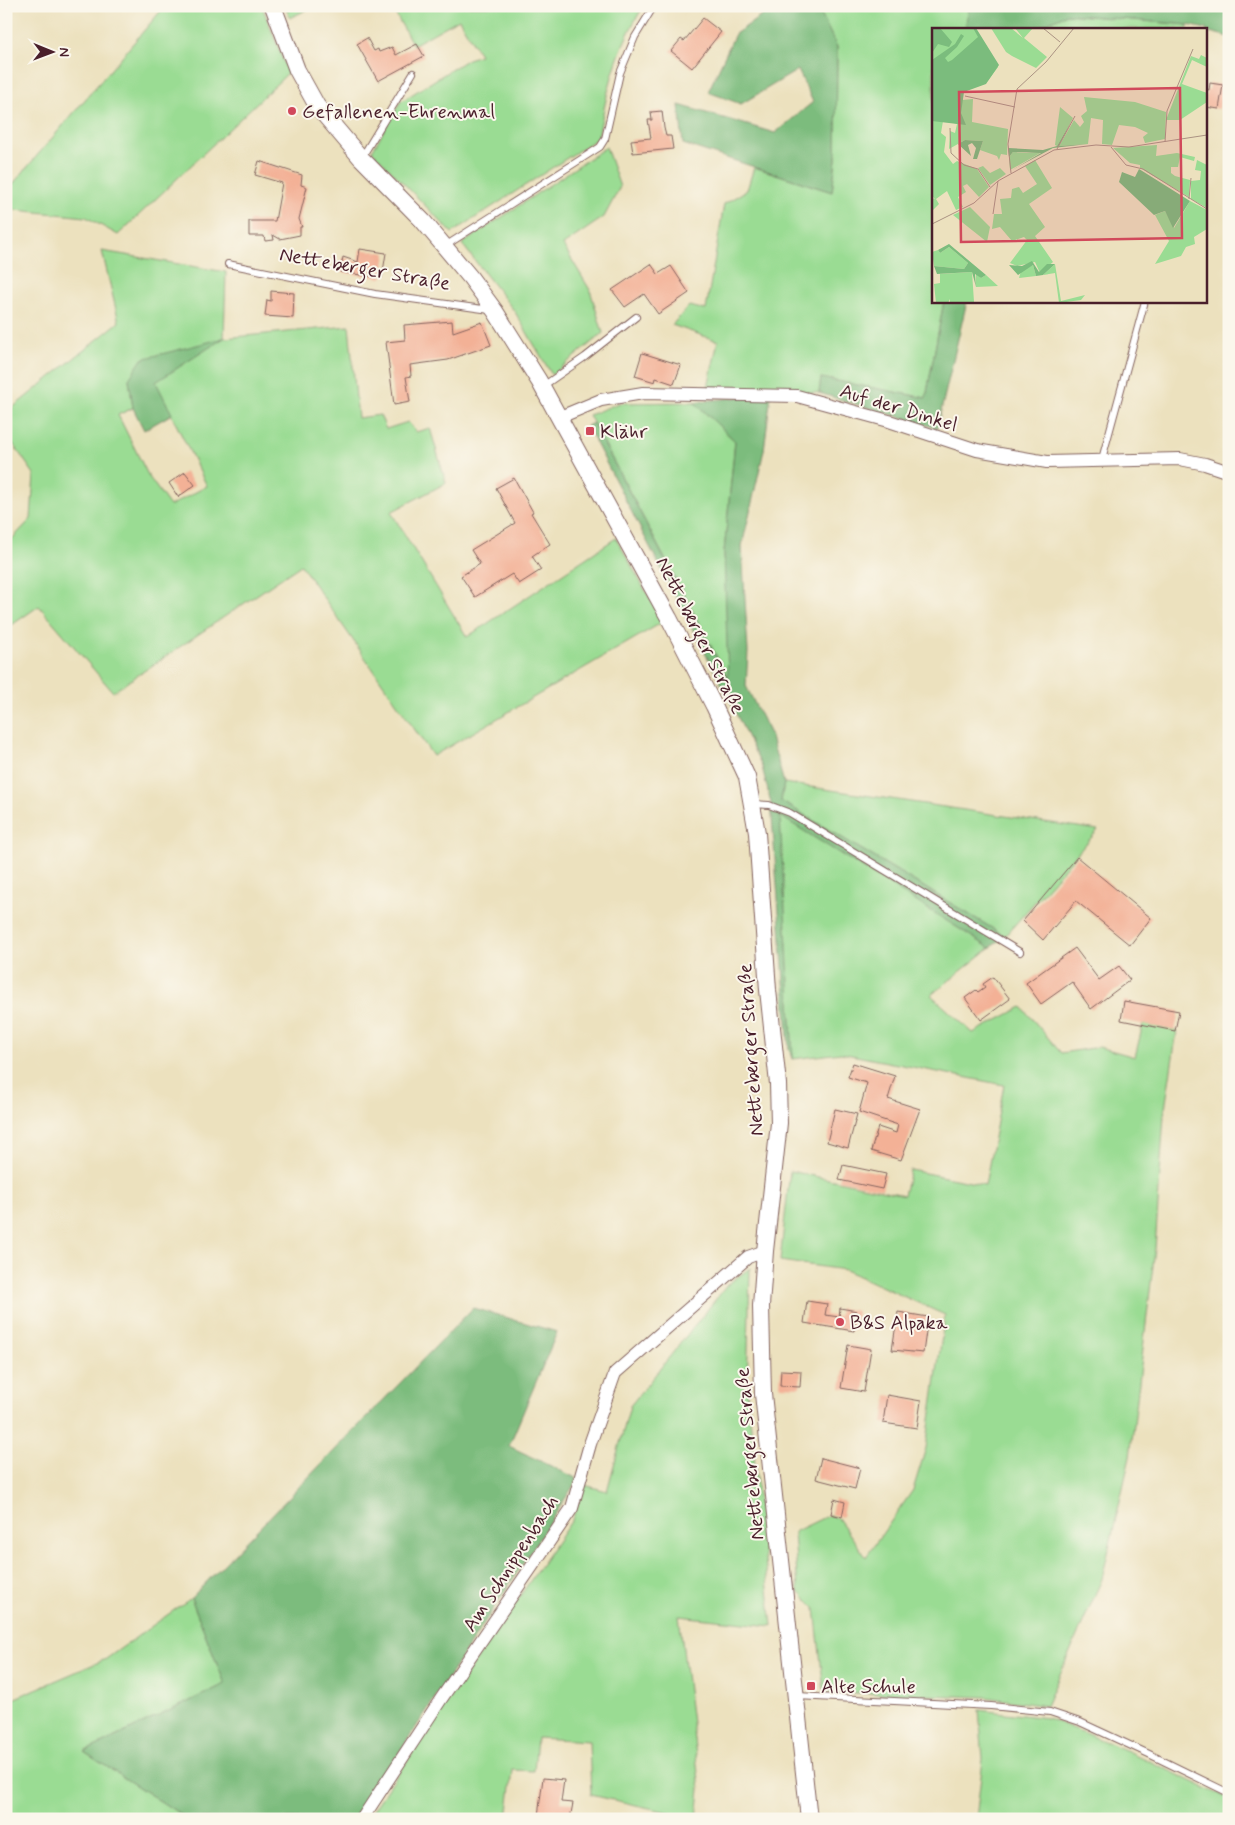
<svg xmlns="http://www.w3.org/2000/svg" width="1235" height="1825" font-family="Mynerve,sans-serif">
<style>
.green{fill:#9adc93;stroke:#727e5f;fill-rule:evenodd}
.forest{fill:#7bbc7d;stroke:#626e54}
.building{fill:#f3b196}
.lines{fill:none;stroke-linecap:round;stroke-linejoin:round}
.service-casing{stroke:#83635e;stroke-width:8}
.minor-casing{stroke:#83635e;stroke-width:14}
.tertiary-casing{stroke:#83635e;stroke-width:18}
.service{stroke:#fff;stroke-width:6}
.minor{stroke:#fff;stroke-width:12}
.tertiary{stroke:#fff;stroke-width:16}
.poi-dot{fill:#d1495b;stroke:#fbf7ec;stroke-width:2}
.labels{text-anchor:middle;stroke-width:4;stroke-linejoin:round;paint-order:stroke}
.poi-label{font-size:20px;fill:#4a1f2b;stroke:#fbf7ec;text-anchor:start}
.street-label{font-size:20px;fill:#4a1f2b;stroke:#fbf7ec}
.inset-road{fill:none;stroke:#ab9383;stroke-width:1}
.view{fill:#d1495b;fill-opacity:0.15;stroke:#d1495b;stroke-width:2.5}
.inset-edge{fill:none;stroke:#4a1f2b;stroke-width:2.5}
</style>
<rect width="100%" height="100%" fill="#fbf7ec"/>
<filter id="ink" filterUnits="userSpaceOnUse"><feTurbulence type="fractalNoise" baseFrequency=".02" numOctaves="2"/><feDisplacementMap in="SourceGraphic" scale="10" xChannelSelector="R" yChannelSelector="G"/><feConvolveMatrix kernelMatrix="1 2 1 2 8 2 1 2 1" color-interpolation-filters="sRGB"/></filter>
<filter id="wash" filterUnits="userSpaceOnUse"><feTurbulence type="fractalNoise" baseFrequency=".0096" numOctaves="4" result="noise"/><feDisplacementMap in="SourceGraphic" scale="20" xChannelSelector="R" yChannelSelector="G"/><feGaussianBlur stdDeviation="1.12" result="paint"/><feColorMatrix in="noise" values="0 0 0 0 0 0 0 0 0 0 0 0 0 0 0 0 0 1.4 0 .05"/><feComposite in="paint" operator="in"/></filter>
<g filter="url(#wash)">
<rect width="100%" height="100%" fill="#ece1be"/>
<path class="green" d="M165 6H262L288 73 118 235 86 217 6 209V192Z
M285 6H314L290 18Z
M391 6H644C617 46 607 91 598 138L452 233 372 151 400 102 468 59 480 55 459 19 413 45Z
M817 6H1229L1065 11 1031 29 968 13 965 29H934V301H944L926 398 821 378 819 393 708 387 718 341 672 325 689 306 706 310 724 204 747 190 754 167 832 192 836 159 837 47Z
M1067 14 1188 25V29H1034Z
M606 147 620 187 604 217 563 245 590 290 603 333 552 375 515 312 462 244Z
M102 251 226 272 224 338 349 326 358 418 380 415 386 429 408 422 416 432 430 428 446 483 391 512 467 637 616 538 663 622 433 756 301 565 113 692 39 606 6 629V538L10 541 31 519 34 474 6 434V413L119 322ZM222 338 155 382 207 486 170 506 149 477 118 415 133 408 129 379Z
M694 402 735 441 724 552 729 680 589 415 619 403Z
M784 783 1098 830 1005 936 781 801Z
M779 815 990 948 931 995 973 1033 1022 1007 1061 1053 1099 1047 1135 1057 1143 1024 1177 1031 1164 1115 1155 1249 1130 1457 1102 1579 1046 1706 985 1697 824 1692 815 1608 798 1591 794 1532 829 1515 838 1518 866 1557 913 1490 926 1448 945 1315 845 1270 780 1261 790 1171 904 1195 910 1170 985 1185 1004 1085 841 1053 793 1059Z
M750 1268 747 1390 772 1626 679 1616 700 1789 697 1819H671L672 1813 591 1795 589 1741 537 1738 534 1771 513 1770 507 1819H367L572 1520 584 1485 607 1491 630 1406 728 1284Z
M191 1598 225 1684 84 1752 188 1819H6V1702L106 1659Z
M979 1710 1048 1718 1128 1751 1229 1799V1819H976L983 1759Z"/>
<path class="forest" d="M776 6H817L837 47 836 159 832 192 683 144 679 105 775 133 813 102 798 70 741 104 708 92 735 34Z
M969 6H1229V37L1206 31V29L1188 25 1067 14 1034 29H965Z
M944 301H967L937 428 819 393 821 378 926 398Z
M224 338 156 382 172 414 144 430 133 408 129 379 142 359Z
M771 394 764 450 742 546 748 652 746 686 770 734 784 783 781 801 1005 936 990 948 780 816 793 1059 789 1050 771 803 762 767 730 701 587 426 593 423 728 679 724 552 735 441 694 402Z
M473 1308 557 1332 509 1446 578 1479 356 1819H188L84 1752 225 1684 191 1598Z"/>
<g id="blocks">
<path class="building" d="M703 18 721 32 692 68 671 51 681 39 684 41Z
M367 38 374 51 378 49 379 52 392 47 396 55 417 44 424 56 378 81 357 44Z
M1210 83 1223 85 1219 109 1206 107V89L1209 90Z
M662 111 664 128 666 136H671L673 149 633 153 631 140 651 138 648 120H652L651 112Z
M259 161 302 175 301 185 307 187 299 219 302 227H300V235L280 239 273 235 274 240 265 241 264 236H249V221H275L282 183 255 175Z
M360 249 386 253 382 278 340 272 343 257 358 262Z
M651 264 658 274 671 266 689 293 658 314 644 294 625 307 612 290Z
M271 291 294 293 293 318 265 316 267 300 271 301Z
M452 321 453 332 482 322 491 345 448 360 410 365 411 376 406 377 410 402 394 405 386 342 405 340 404 325Z
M642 353 681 365 674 384 656 378 655 382 635 376Z
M185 472 195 485 178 497 169 483Z
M514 478 533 512 531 513 550 544 532 556 541 570 519 584 512 574 475 597 461 576 480 564 471 550 515 523 496 488Z
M1077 857 1151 918 1130 945 1076 901 1043 940 1023 921Z
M1075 948 1099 980 1119 966 1130 980 1091 1009 1072 982 1041 1004 1026 983Z
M993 977 1010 999 981 1020 965 998 976 990 978 992 985 987 983 984Z
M1124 1001 1179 1011 1175 1031 1121 1020Z
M853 1063 895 1076 888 1099 920 1109 901 1160 871 1151 878 1127 896 1133 898 1125 859 1112 867 1083 848 1077Z
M835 1109 857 1114 848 1148 827 1142Z
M843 1165 886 1174 882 1189 839 1180Z
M807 1301 827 1304 825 1315 839 1317 840 1308 857 1311 854 1331 804 1323Z
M898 1312 928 1317 923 1353 892 1350Z
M848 1345 871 1349 864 1392 841 1388Z
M781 1370 801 1371 800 1387 780 1386Z
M887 1395 921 1401 917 1428 883 1423Z
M821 1458 860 1468 855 1489 816 1479Z
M834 1499 845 1502 842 1517 831 1514Z
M543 1778 564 1780 561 1802 573 1803 570 1819 538 1816Z"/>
</g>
</g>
<g filter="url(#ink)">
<use href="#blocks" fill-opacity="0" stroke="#83635e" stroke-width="1"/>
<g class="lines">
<defs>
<path id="service" d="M362 157 413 73
M445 246 600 147 605 139 620 73 635 37 654 6
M228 264 375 294 490 310
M543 386 585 357 636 317
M1102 459 1145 301
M753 804 769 805 790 813 1020 952
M797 1696 991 1706 1050 1712 1080 1722 1149 1754 1229 1793"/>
<path id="minor" d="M560 417 601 400 643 393 797 396 889 421 977 450 1047 462 1180 459 1205 464 1229 472
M362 1819 441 1699 572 1508 590 1444 615 1373 748 1257 765 1251"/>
<path id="tertiary" d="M273 6 297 70 317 106 361 158 423 221 470 277 495 311 539 381 669 618 714 706 747 777 757 833 768 990 778 1084 779 1123 765 1251 761 1306 763 1394 809 1819"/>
</defs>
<use href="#service" class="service-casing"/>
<use href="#minor" class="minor-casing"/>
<use href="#tertiary" class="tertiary-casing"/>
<use href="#service" class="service"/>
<use href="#minor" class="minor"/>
<use href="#tertiary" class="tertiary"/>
</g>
</g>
<g class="poi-dot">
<circle cx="292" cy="111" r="5"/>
<rect x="585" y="426" width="10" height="10" rx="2.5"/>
<circle cx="840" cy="1322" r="5"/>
<rect x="806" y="1681" width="10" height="10" rx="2.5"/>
</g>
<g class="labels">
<g class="poi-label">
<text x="302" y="118">Gefallenen-Ehrenmal</text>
<text x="600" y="438">Klähr</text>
<text x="850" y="1329">B&amp;S Alpaka</text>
<text x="821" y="1693">Alte Schule</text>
</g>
<g class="street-label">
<text transform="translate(365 268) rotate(10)" y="7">Netteberger Straße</text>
<text transform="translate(899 407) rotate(17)" y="7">Auf der Dinkel</text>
<text transform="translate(701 635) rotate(63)" y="7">Netteberger Straße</text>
<text transform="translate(750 1050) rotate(-94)" y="7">Netteberger Straße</text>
<text transform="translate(749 1454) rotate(-95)" y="7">Netteberger Straße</text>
<text transform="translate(510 1563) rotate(-57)" y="7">Am Schnippenbach</text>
</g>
</g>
<g transform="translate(932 28)">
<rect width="275" height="275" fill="#ece1be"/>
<path d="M0 0H43L66 39 57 51 29 62 30 72 41 71 40 94 76 101 75 127 69 126 67 132 65 128 48 122 51 113 33 112 17 121 18 103 23 105 25 96 0 88ZM59 0H79L91 10 83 0H101L92 10 115 29 104 40 80 28 74 24ZM269 27 275 30V39L260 32 250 56 275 65V74L248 92H234L259 28 267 31ZM152 69 203 74 234 84 233 111 213 115 211 109 216 105 203 99 187 97 180 117 170 116 171 92 159 90 156 116 127 118 142 92 148 99 152 94 149 88 155 83ZM128 79 141 90 125 118 123 117ZM0 93H11L9 105 14 109 12 124 21 136 25 133 45 141 57 159 47 169 35 156 31 158 34 164 26 169 31 179 24 182 15 163 4 171 7 176 0 183V170L3 171 0 168ZM225 117 224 128 245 125 263 129 262 133 248 129 246 139H239V145L243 148 258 152 257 169 208 140V137L198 135 181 120ZM81 124 95 125 110 124 78 142 77 129ZM103 132 120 160 97 176 113 199 103 208 121 234 108 245 103 234 85 238 78 235 95 212 92 209 80 213 68 199 60 201 62 186H70L68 171 79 170 80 161 87 159 91 165 105 156 93 138ZM265 132 275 137V180L259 171V153L268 152 269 143 263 142ZM51 138 58 145 68 140 74 146 58 157 46 140ZM258 173 275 182V201L262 209 263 216 254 219 249 228 223 236 237 213 223 187 233 183 242 200ZM38 179 58 199 55 214 21 187ZM17 219 36 235 32 241 2 238 0 224 6 222 8 225ZM123 236 129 273 153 267 149 272 127 275 123 245 111 247ZM101 237 104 248 87 250 89 243ZM40 244 42 274 18 275V271L16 275H4L2 256 8 255V246ZM44 245 49 250 54 247 66 258 44 259Z" fill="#9adc93"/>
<path d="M0 0H8L20 14 17 19 6 16 0 25ZM41 0H44L67 37 54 56 32 64 29 85 34 97 0 93V32L23 16 29 6 32 8 25 19 13 30 16 34 20 32 46 9ZM141 90 127 118 156 116 121 120 80 142 109 125 81 124 77 129 76 120 111 122 125 118ZM33 112 51 113 45 131H41L44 120 40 115 36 117 39 128 26 116ZM207 141 258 173 241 200 233 183 222 187 187 154 190 144 203 149ZM17 216 54 247 49 250 43 246 44 259 40 244 5 246 2 238 32 241 36 235 17 219 8 225 6 222ZM100 233 107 244 115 236H123L111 247 104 248 101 237 86 247 77 237 90 238Z" fill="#7bbc7d"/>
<path class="inset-road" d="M111 0 128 14M33 68 83 79M18 100 19 125 32 137 46 141 58 159M233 114 235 83 261 21M179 119 194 137 211 141 275 181M125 121 143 88M79 145 76 116 85 61 114 34 142 0M257 171 259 150M61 186 66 153M0 196 42 175 66 153 122 122 164 117 197 119 275 107"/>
<path class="view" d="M248 60 250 210 29 214 27 64Z"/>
<rect width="275" height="275" class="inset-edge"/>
</g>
<rect width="1235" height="1825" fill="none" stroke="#fbf7ec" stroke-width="25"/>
<g transform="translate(52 52) rotate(91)" stroke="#fbf7ec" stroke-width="4" paint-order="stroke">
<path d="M0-4L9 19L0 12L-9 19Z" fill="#4a1f2b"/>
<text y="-8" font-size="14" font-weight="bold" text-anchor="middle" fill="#4a1f2b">N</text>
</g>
</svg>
